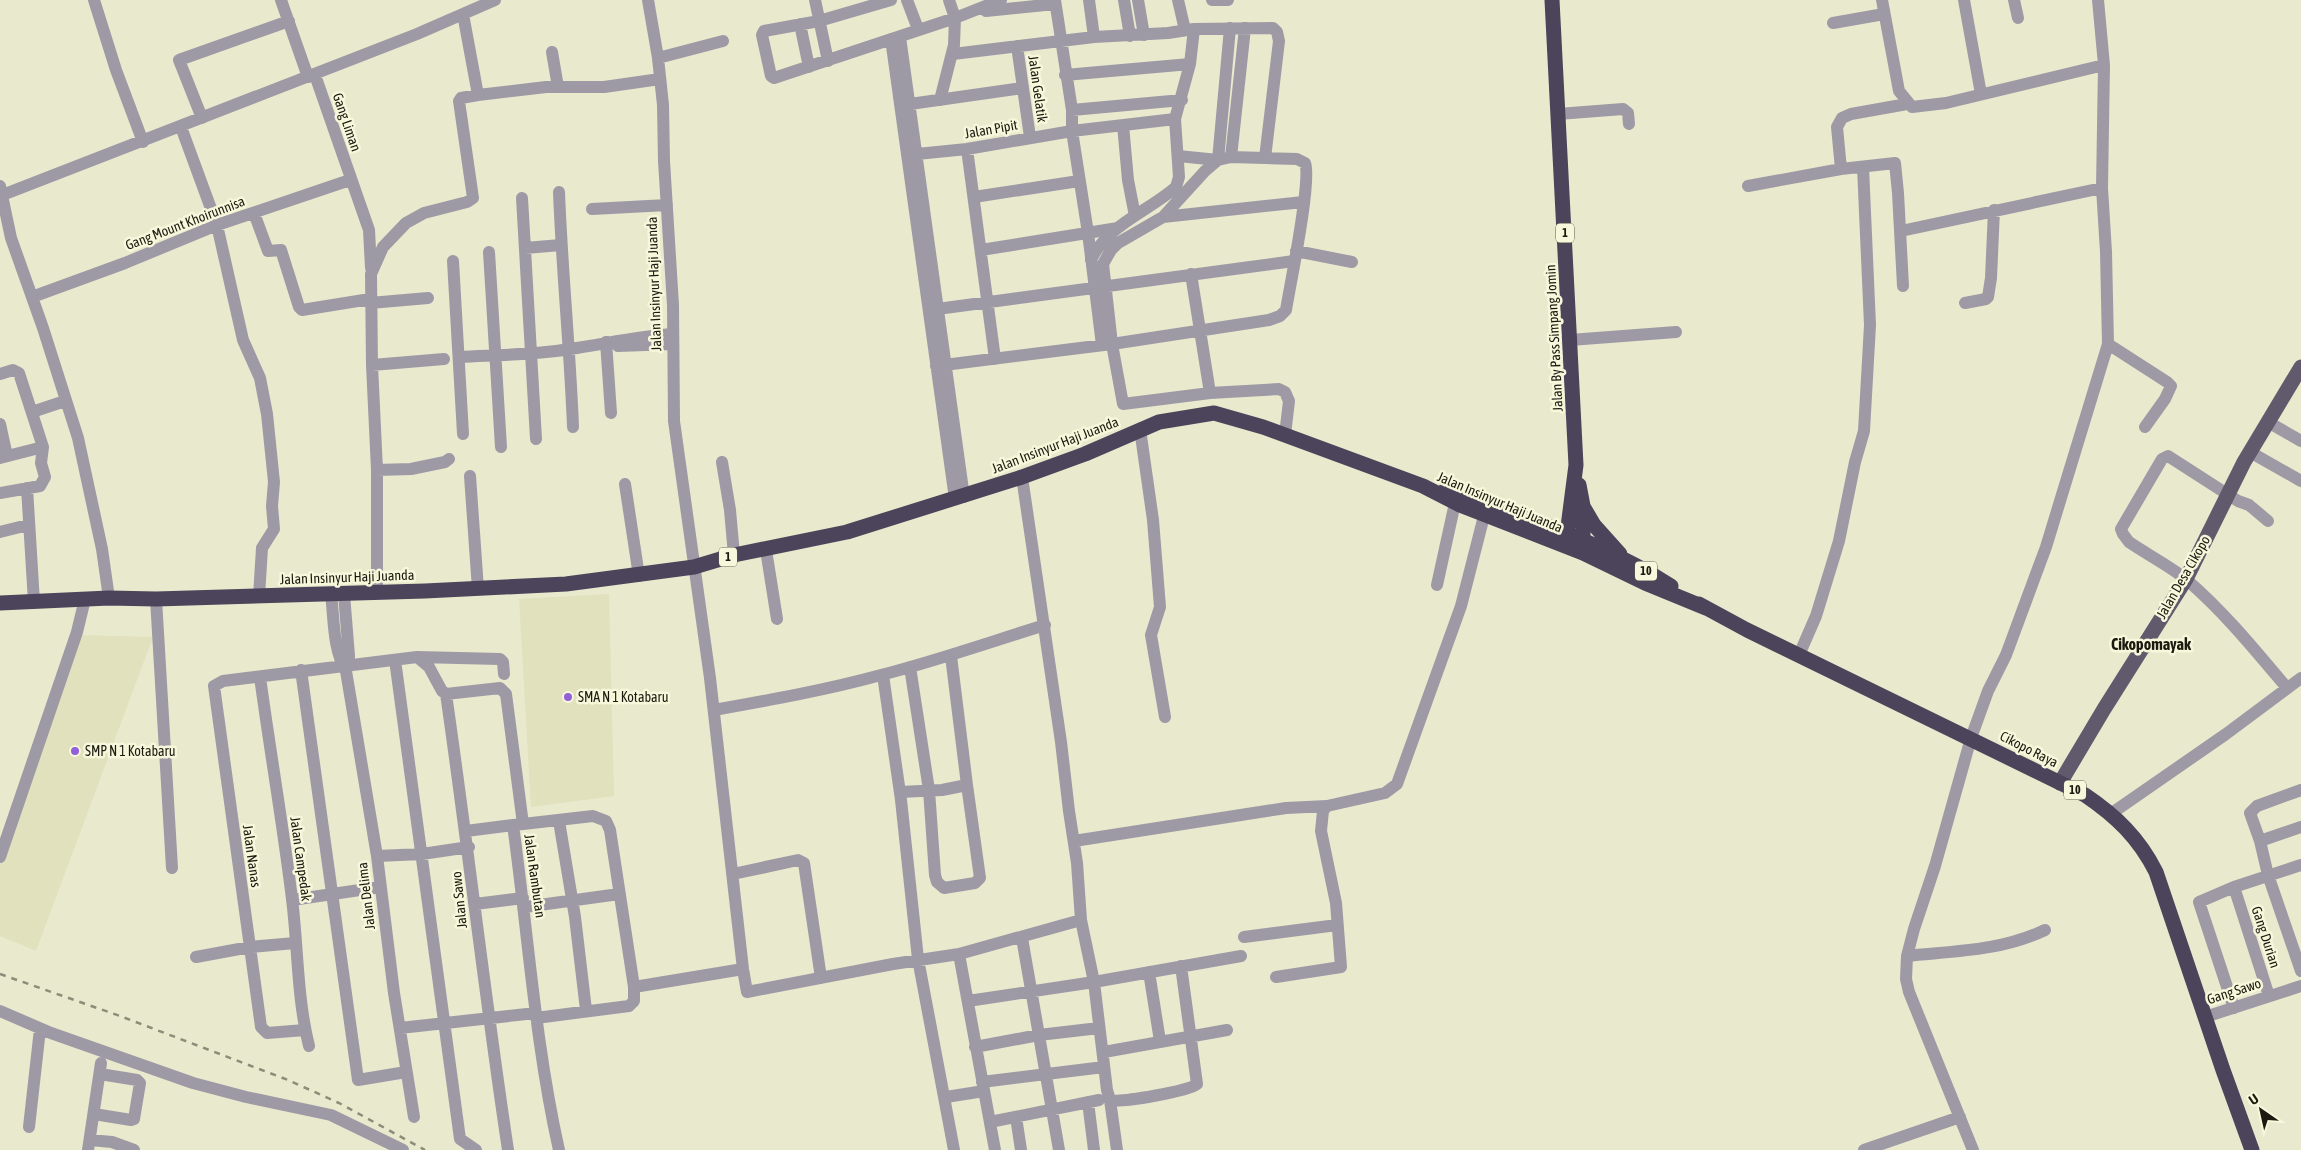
<svg xmlns="http://www.w3.org/2000/svg" width="2301" height="1150" font-family="'Asap Condensed',sans-serif">
<style>
.built{fill:#e1e1be}
.lines{fill:none;stroke-linecap:round;stroke-linejoin:round}
.minor{stroke:#9d9aa5;stroke-width:12}
.major{stroke:#615a6d;stroke-width:15}
.highway{stroke:#4b445a;stroke-width:15}
.rail{stroke:#8c8c78;stroke-width:2.5;stroke-dasharray:6 6;stroke-linecap:butt}
.poi-dot{fill:#9260d9;stroke:#f7f7db;stroke-width:2}
.labels{text-anchor:middle;stroke-width:5;stroke-linejoin:round;paint-order:stroke}
.shield{fill:#f7f7db;stroke:#5c5c4d;stroke-width:1}
.shield-label{font-size:12px;font-weight:bold;fill:#1a1a10}
.street-label{font-size:14px;fill:#1a1a10;stroke:#f7f7db}
.poi-label{font-size:14px;fill:#1a1a10;stroke:#f7f7db;text-anchor:start}
.quarter-label{font-size:16px;font-weight:bold;fill:#1a1a10;stroke:#f7f7db}
</style>
<rect width="100%" height="100%" fill="#e9e9ce"/>
<path class="built" d="M609 594 614 796 531 807 519 599Z
M79 635 153 637 36 951 0 936V865Z"/>
<g class="lines">
<path class="minor" d="M94 0 116 70 143 142
M281 0 308 77
M648 0 658 58 663 105 664 161 673 305 674 421 710 678 743 969 747 992 893 964 959 954 1081 920 1077 863 1069 811 1061 742 1022 477
M815 0 828 61
M891 0 819 21 764 31 762 35 771 76 774 78 955 18 1001 0
M907 0 918 29
M1055 0 1072 110V131L1088 233 1102 345
M1089 0 1094 37
M1124 0 1130 36
M1138 0 1144 35
M1178 0 1185 30
M1212 0H1228
M1882 0 1899 91 1912 107 1946 103 2104 65
M1964 0 1981 94
M2014 0 2018 18
M986 11 1055 4
M463 14 478 95 546 87H604L660 79
M1833 23 1884 14
M800 24 809 67
M1230 28 1218 160 1205 171 1163 217 1118 243 1111 250 1103 264 1112 344 1123 404 1210 393 1279 389 1285 392 1289 401 1285 435
M900 37 964 497
M891 39 955 499
M1017 46 1030 137
M552 52 558 87
M953 54 1094 37 1168 33 1194 29 1273 28 1277 32 1279 41 1265 158
M658 58 723 41
M315 75 369 230 371 268
M1065 75 1190 64
M940 100 954 45 955 18 949 0
M903 105 1022 88
M1072 110 1182 100
M1558 114 1623 109 1628 113 1629 124
M202 118 179 60 289 21
M1123 125 1128 180 1135 216
M181 127 217 225 243 340 260 378 267 414 274 482 272 506 274 529 262 548 259 596
M967 149 995 359
M907 155 967 149 1072 131 1175 119
M1231 157 1245 28
M1841 169 1837 127 1842 118 1851 114 1907 104
M0 186 11 238 43 328 78 438 102 549 109 598
M1748 186 1841 169 1895 163 1898 193 1903 286
M559 192C562 271 570 349 573 427
M0 196 417 34 495 0
M974 197 1079 181
M522 198 536 439
M592 209 667 205
M254 213 268 251 281 250 299 307 302 310 370 299
M1163 217 1303 202
M1901 231 2102 188
M525 248 561 245
M981 250 1118 228
M1296 251 1352 262
M489 252 501 447
M1091 260C1107 225 1149 211 1176 187L1179 177 1175 119 1190 64 1194 29
M453 261 463 434
M1191 274 1210 393
M32 297 125 263 217 225 350 180
M370 303 428 298
M1965 303 1986 299 1988 297 1991 278 1994 210
M930 310 1294 261
M1570 340 1676 332
M606 342 611 413
M2108 344 2167 382 2171 386 2165 399 2145 427
M618 346 673 344
M459 357C496 355 534 355 570 349 605 344 638 336 673 334
M372 365 444 359
M936 366 1112 344 1269 320 1280 316 1286 310C1290 285 1312 180 1305 163L1297 159 1265 158 1231 157 1218 160 1178 156
M0 374 13 370 19 373 43 447 41 463 45 477 40 486 0 493
M32 412 65 401
M2268 422 2301 441
M0 424 7 456
M1140 429 1153 520 1160 607 1151 635 1165 717
M2250 452 2301 481
M0 458 43 447
M722 462 730 510 734 555
M377 470 411 469 445 462 449 459
M470 476 478 589
M625 484 639 576
M27 488 34 602
M2268 521 2249 505 2238 501 2168 456 2162 459 2121 529 2123 534 2129 542C2148 555 2170 566 2187 580 2225 613 2255 650 2287 688
M0 532 28 525
M766 550 777 619
M1437 585 1455 503
M377 593V470L372 365 371 274 383 247 406 223 424 213 467 202 473 198 459 101 461 98 478 95
M331 594C334 618 333 651 346 671L377 856 394 993 414 1117
M344 594 349 656 346 671
M156 599 172 868
M1799 655 1816 616 1839 541 1855 462 1864 431 1870 325 1863 167
M417 657 429 667 442 691 446 694C468 846 485 998 508 1150
M395 660 460 1139 476 1150
M910 667 929 790 935 875 937 882 944 888 975 883 980 878 967 785
M301 670 358 1080 406 1072
M883 675 901 800 918 959 954 1150
M260 677C270 751 283 825 292 899 298 947 297 998 309 1046
M446 694 500 688 506 694 523 824 513 825C528 933 535 1043 559 1150
M714 710C770 700 826 690 881 675 936 661 990 642 1045 625
M2301 790 2257 806 2250 813 2260 841 2268 875 2301 971
M900 792 942 790 967 785 951 656
M2112 813 2226 734 2301 678
M559 821 575 917 586 1010
M523 824 593 816 606 821 610 830 634 987V1001L629 1006 536 1018
M466 831 513 825
M1074 841 1286 808 1327 806
M2260 841 2301 827
M377 856 422 854 469 847
M0 857 77 632 85 599
M733 874 798 860 804 863 821 978
M2234 887 2269 996
M292 900 380 887
M475 904 523 898
M525 907 619 894
M1081 920 1094 982 1107 1090 1110 1100C1121 1103 1189 1091 1197 1084L1181 966
M1244 937 1337 925
M1022 938 1059 1150
M959 954 995 1150
M1907 956C1955 951 2001 951 2045 930
M196 957 250 947 295 943
M1149 972 1160 1041
M1276 977 1341 967 1336 903 1321 831 1323 811 1327 806 1385 793 1397 784 1461 606 1484 516
M634 987 743 969
M968 1001 1094 982 1241 956
M2234 1008 2199 902 2234 887 2301 865
M0 1011 51 1033 193 1083 246 1097 331 1115 403 1150
M2205 1017 2301 986
M400 1028 536 1013
M305 1030 267 1033 261 1027 214 686 223 681 417 657 500 659 503 662 504 674
M975 1047 1039 1035 1099 1028
M1104 1052 1227 1030
M982 1082 1104 1067
M946 1097 984 1091
M1110 1100 1117 1150
M1088 1102 1094 1150
M94 1114 131 1120 134 1119 140 1083 137 1080 100 1074
M1016 1117 1021 1150
M990 1122 1099 1100
M29 1127 40 1029
M90 1140 112 1142 134 1150
M88 1150 101 1063
M1864 1150 1960 1117
M1973 1150 1909 992 1906 979 1907 956 1914 929 1935 866 1971 738 1988 691 2006 655 2046 547 2108 344 2106 252 2102 188 2104 65 2098 0"/>
<path class="major" d="M2060 783 2104 709 2186 579 2244 462 2301 367"/>
<path class="highway" d="M1552 0 1576 465 1566 542
M1579 485 1583 506V549
M1444 491C1471 497 1496 507 1521 516 1573 535 1624 556 1671 586
M1584 508 1594 525 1620 554
M0 603 109 598 156 599 425 591 566 584 694 567 734 555 847 532 1022 477 1085 454 1159 422 1214 413 1263 427 1423 486 1460 505 1583 553 1645 583 1706 608
M1699 604 1747 630 2085 795C2116 816 2139 838 2156 872L2223 1070 2252 1150"/>
<path class="rail" d="M0 974 120 1016 288 1080 339 1103 425 1150"/>
</g>
<g class="poi-dot">
<circle cx="568" cy="697" r="5"/>
<circle cx="75" cy="751" r="5"/>
</g>
<g class="labels">
<g class="shield">
<rect x="1556" y="223.5" width="18" height="19" rx="4"/>
<rect x="719" y="547.5" width="18" height="19" rx="4"/>
<rect x="1635" y="561.5" width="22" height="19" rx="4"/>
<rect x="2064" y="780.5" width="22" height="19" rx="4"/>
</g>
<g class="shield-label">
<text x="1565" y="237">1</text>
<text x="728" y="561">1</text>
<text x="1646" y="575">10</text>
<text x="2075" y="794">10</text>
</g>
<g class="street-label">
<text transform="translate(1038 89) rotate(82)" y="5">Jalan Gelatik</text>
<text transform="translate(347 122) rotate(71)" y="5">Gang Liman</text>
<text transform="translate(991 129) rotate(-10)" y="5">Jalan Pipit</text>
<text transform="translate(185 223) rotate(-21)" y="5">Gang Mount Khoirunnisa</text>
<text transform="translate(654 284) rotate(-92)" y="5">Jalan Insinyur Haji Juanda</text>
<text transform="translate(1554 338) rotate(-93)" y="5">Jalan By Pass Simpang Jomin</text>
<text transform="translate(1055 445) rotate(-21)" y="5">Jalan Insinyur Haji Juanda</text>
<text transform="translate(1500 502) rotate(23)" y="5">Jalan Insinyur Haji Juanda</text>
<text transform="translate(347 577) rotate(-2)" y="5">Jalan Insinyur Haji Juanda</text>
<text transform="translate(2183 577) rotate(-60)" y="5">Jalan Desa Cikopo</text>
<text transform="translate(2029 749) rotate(27)" y="5">Cikopo Raya</text>
<text transform="translate(252 856) rotate(82)" y="5">Jalan Nanas</text>
<text transform="translate(301 859) rotate(82)" y="5">Jalan Campedak</text>
<text transform="translate(535 876) rotate(82)" y="5">Jalan Rambutan</text>
<text transform="translate(366 896) rotate(-97)" y="5">Jalan Delima</text>
<text transform="translate(459 900) rotate(-96)" y="5">Jalan Sawo</text>
<text transform="translate(2266 937) rotate(72)" y="5">Gang Durian</text>
<text transform="translate(2234 991) rotate(-18)" y="5">Gang Sawo</text>
</g>
<g class="poi-label">
<text x="578" y="702">SMA N 1 Kotabaru</text>
<text x="85" y="756">SMP N 1 Kotabaru</text>
</g>
<g class="quarter-label">
<text x="2151" y="650">Cikopomayak</text>
</g>
</g>
<g transform="translate(2261 1110) rotate(326)" stroke="#f7f7db" stroke-width="4" paint-order="stroke">
<path d="M0-4L9 19L0 12L-9 19Z" fill="#1a1a10"/>
<text y="-8" font-size="14" font-weight="bold" text-anchor="middle" fill="#1a1a10">U</text>
</g>
</svg>
